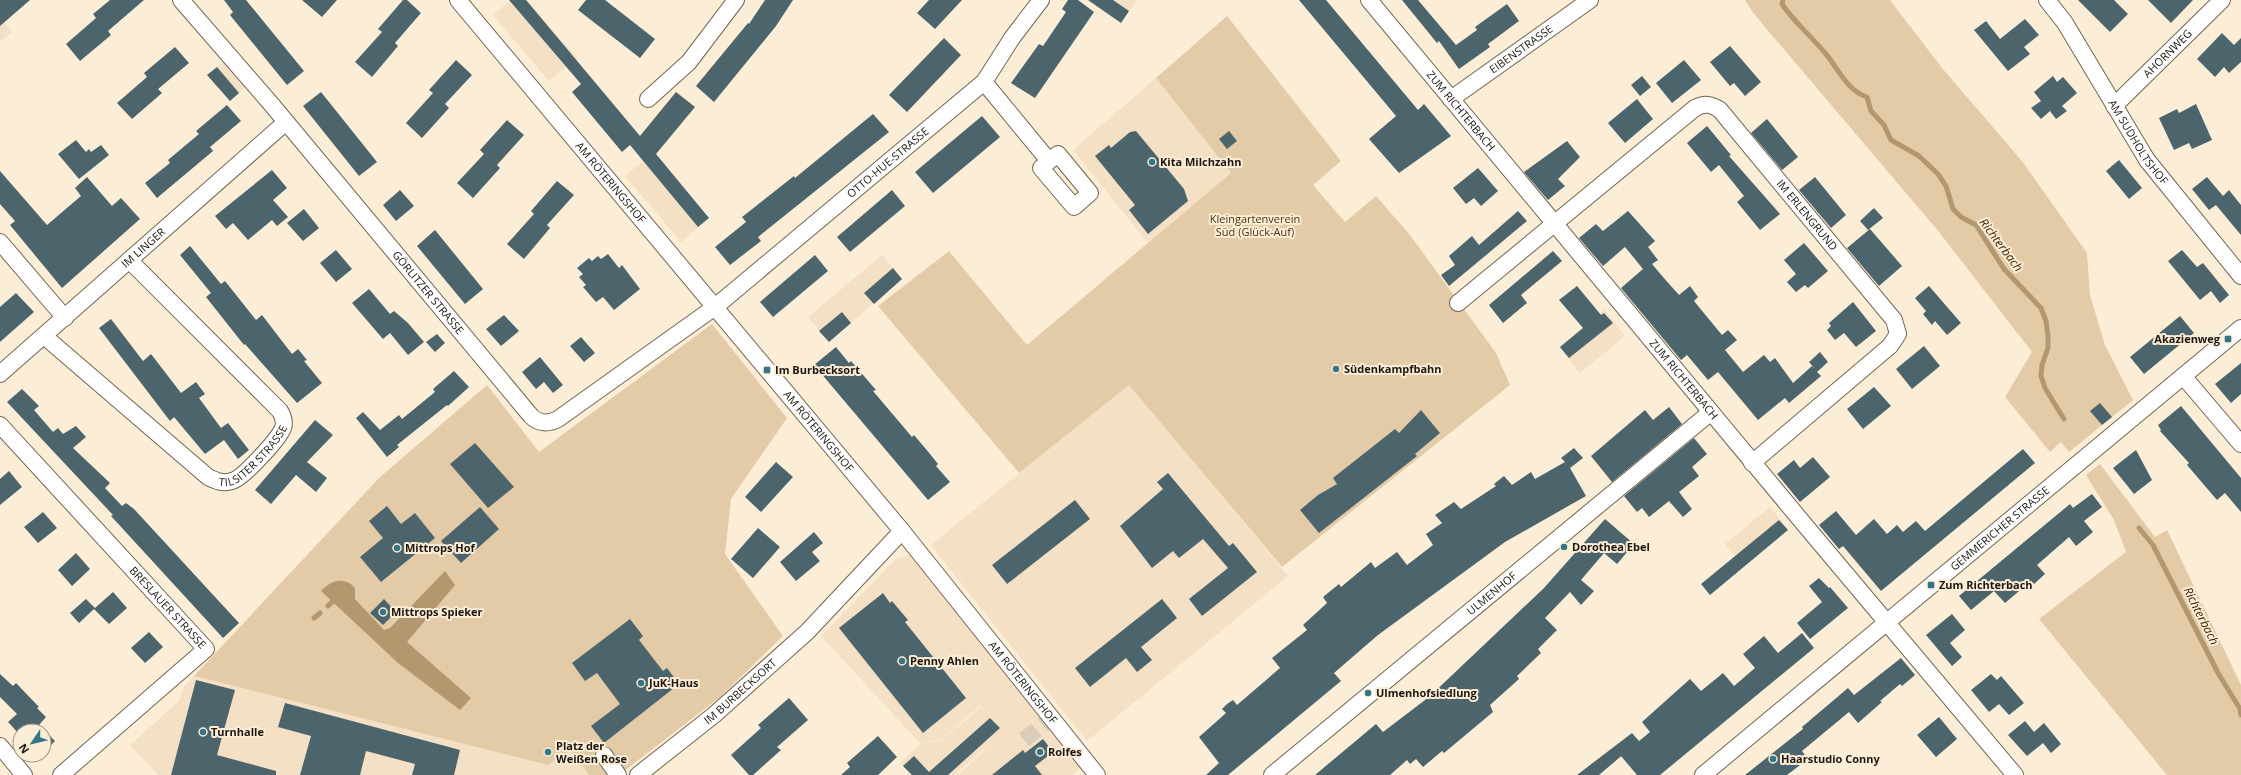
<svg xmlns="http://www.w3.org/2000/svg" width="2241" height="775" font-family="'Open Sans',sans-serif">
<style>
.built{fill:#f4e0c4}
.green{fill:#e4cba7}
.water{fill:#b3976f}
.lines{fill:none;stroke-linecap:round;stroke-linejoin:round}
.stream{stroke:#b3976f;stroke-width:5}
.building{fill:#4c656d}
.minor-tunnel{stroke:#dacdb9;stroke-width:16;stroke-dasharray:16 8;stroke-linecap:butt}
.minor-casing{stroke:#726552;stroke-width:18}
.minor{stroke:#fff;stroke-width:16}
.poi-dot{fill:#347688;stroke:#fcedd7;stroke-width:1.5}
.labels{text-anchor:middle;stroke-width:4;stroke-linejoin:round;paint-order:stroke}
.street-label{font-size:11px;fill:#1c170f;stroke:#fcedd7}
.poi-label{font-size:11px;font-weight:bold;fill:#1c170f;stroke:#fcedd7;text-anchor:start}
.park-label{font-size:11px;fill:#493413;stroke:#fcedd7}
.water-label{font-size:12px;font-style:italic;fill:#3d2805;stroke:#fcedd7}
</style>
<rect width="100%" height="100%" fill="#fcedd7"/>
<path class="built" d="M511 0H527L577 58 549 81 493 15Z
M1088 0H1137L1121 23Z
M0 17 12 32 0 42Z
M224 61 246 87 230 101 207 75Z
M1156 78 1231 173 1148 243 1073 150Z
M654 152 709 218 681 242 625 176Z
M882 255 902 279 829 342 808 317Z
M1604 310 1625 336 1580 373 1559 347Z
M1129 384 1288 576 1087 741 931 545Z
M1770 507 1788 530 1744 566 1725 544Z
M911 555 1081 768 1072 775H958L1003 732 955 775H911L900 763 922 743 941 741 982 706 981 705 941 740 920 743 821 636 896 559Z
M194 676 548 765 571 750 589 775H158L130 745 179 701 184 687Z"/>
<path class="green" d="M1745 0H1890L1942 68 2022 161 2087 253 2090 295 2105 345 2133 400 2069 452 2061 442 2050 452 2005 397 2032 352 1939 232 1754 14Z
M1227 16 1341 161 1313 185 1345 222 1376 196 1410 235 1496 353 1510 385 1282 567 1129 385 1019 473 878 306 949 251 1027 345 1231 173 1156 78Z
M712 324 787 418 731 499 725 554 783 636 720 697 619 775H589L571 750 548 765 194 676 379 478 487 385 539 452Z
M2100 464 2155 537 2167 530 2241 685V775H2167L2039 619 2126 552 2114 520 2086 475Z"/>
<path class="water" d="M445 571 455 585 407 642 471 698 460 710 398 663 321 591C331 580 345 576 355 588V599L384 630 390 628Z"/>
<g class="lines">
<path class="stream" d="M1783 0 1782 4C1794 22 1811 36 1825 53 1839 69 1846 90 1867 97L1871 111 1884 125 1891 140 1919 156 1938 174 1946 186 1953 209 1961 217 1976 225 2004 269 2041 308 2046 321 2048 336V348L2042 365 2041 376 2045 388 2064 419
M2139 528 2153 545 2218 673 2240 709 2241 715
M328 606 332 602
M314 618 320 613"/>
</g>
<path class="building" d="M0 0H30L0 26Z
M110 0H144L108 31 111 35 80 61 66 44 96 18 93 14Z
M224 0H246L304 71 287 85 230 15 233 12Z
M302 0H337L322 17Z
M403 0H407L421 13 395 43 398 46 372 77 355 62 382 32 378 29Z
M509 0H526L640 136 676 92 695 107 656 154 709 218 698 227 630 145 622 152 572 92 581 84Z
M586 0H605L655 39 640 58 578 10Z
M765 0H793L776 26 714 102 696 86 748 23 749 24Z
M929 0H962L935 29 917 13Z
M1068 0H1078L1094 12 1035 98 1011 83 1039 44 1043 46 1066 12 1062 9Z
M1088 0H1113L1129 11 1121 23Z
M1299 0H1326L1418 110 1424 104 1451 136 1399 173 1369 139 1396 116Z
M1402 0H1418L1456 45 1477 30 1475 27 1507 4 1519 21 1488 44 1490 47 1459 69 1439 41 1437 43Z
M2078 0H2114L2128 14 2110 32Z
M2148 0H2193L2171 23Z
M2025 19 2039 35 2024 47 2030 54 2008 71 1974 30 1986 21 2000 39Z
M2222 33 2234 45 2241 38V62L2229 73 2224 67 2215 77 2197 59Z
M944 38 961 55 907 112 889 95Z
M1730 46 1761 82 1745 96 1734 83 1730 86 1710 62Z
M175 47 189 63 158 89 162 93 132 119 117 103 147 77 144 73Z
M456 60 472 75 445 104 449 108 422 138 406 123 433 93 429 90Z
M1684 60 1701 80 1672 103 1656 83Z
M217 67 239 93 230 101 207 75Z
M1642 76 1651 87 1640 96 1631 85Z
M2053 76 2057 82 2063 77 2077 93 2062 106 2067 111 2056 119 2050 111 2041 119 2031 108 2041 101 2034 92Z
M321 92 377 162 359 176 303 106Z
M1637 99 1653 119 1625 143 1608 123Z
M2196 104 2212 140 2192 149 2189 143 2174 150 2159 118 2177 109 2179 113Z
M227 105 241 121 210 147 213 151 157 198 145 183 170 163 168 160 199 134 196 131Z
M873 114 889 132 758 237 761 241 730 265 715 247 746 222 742 217 794 176 795 178Z
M982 116 1000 137 933 193 915 172Z
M1767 119 1798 157 1782 170 1751 133Z
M507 120 524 135 497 165 500 168 473 198 457 183 484 154 480 150Z
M1707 126 1731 155 1729 156 1780 214 1760 230 1737 202 1744 196 1719 165 1711 172 1687 143Z
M1136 131 1184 189 1188 201 1148 234 1129 210 1135 205 1095 156 1109 145 1111 148 1130 132Z
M1229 131 1237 141 1227 149 1219 139Z
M76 140 86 152 89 149 91 152 101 145 109 155 79 179 58 154Z
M1567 141 1580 157 1558 179 1565 186 1548 200 1524 172Z
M2119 160 2142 188 2129 199 2106 171Z
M1478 168 1498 191 1481 206 1474 198 1466 204 1453 188Z
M272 170 287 188 273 200 288 217 277 226 272 220 248 240 233 223 226 229 215 216Z
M0 171 47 225 81 196 75 188 87 177 112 206 121 198 140 219 62 288 10 225 15 221 0 204Z
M1815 177 1846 215 1831 228 1799 190Z
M2207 177 2223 196 2229 190 2241 205V235L2216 205 2209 210 2192 189Z
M557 181 574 195 547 225 550 228 524 259 507 244 534 214 531 211Z
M400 190 414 206 396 221 383 205Z
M892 190 905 206 850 252 837 237Z
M1874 208 1883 218 1868 230 1860 221Z
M304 209 319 228 303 241 287 223Z
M1518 211 1527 221 1449 286 1441 275 1455 265 1449 256 1472 236 1479 245Z
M1628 211 1655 241 1648 247 1658 260 1652 264 1663 277 1679 295 1690 286 1698 297 1694 301 1717 329 1722 335 1728 330 1737 340 1725 350 1743 372 1764 355 1770 362 1775 358 1793 383 1812 366 1815 369 1809 362 1820 352 1828 362 1817 372 1821 376 1789 403 1785 398 1758 420 1718 372 1708 380 1687 355 1681 360 1621 288 1643 269 1625 247 1603 266 1579 238 1596 224 1603 231Z
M1870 229 1902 266 1879 286 1847 248Z
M435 230 483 289 465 304 417 246Z
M1804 243 1828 271 1808 288 1805 285 1796 292 1787 282 1796 274 1784 260Z
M190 246 221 284 225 281 256 320 262 315 292 354 298 349 307 360 304 361 322 383 297 403 245 344 244 345 206 297 211 293 180 255Z
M336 250 352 269 336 282 320 263Z
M2182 250 2197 267 2203 263 2229 295 2220 303 2211 291 2200 300 2168 261Z
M1553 251 1562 261 1521 295 1527 303 1503 323 1489 305Z
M608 254 619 268 622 265 640 289 614 310 603 297 596 302 583 287 586 285 579 277 583 274 577 268 589 258 592 261 598 256 601 259Z
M815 255 828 271 773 317 760 302Z
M893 268 902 279 874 304 864 293Z
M1577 286 1601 315 1604 313 1613 323 1569 358 1560 347 1583 328 1559 300Z
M1929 286 1961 323 1947 335 1935 321 1932 325 1923 314 1926 311 1915 298Z
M369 289 390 314 394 311 408 323 424 342 408 355 390 333 383 339 352 303Z
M16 293 34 312 0 342V307Z
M1853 302 1876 331 1856 347 1844 333 1835 340 1827 330 1831 326 1829 323Z
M842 312 851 323 829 342 819 331Z
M504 315 519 331 501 346 486 329Z
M2180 316 2194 333 2144 374 2130 357Z
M111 319 143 361 151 354 181 393 196 382 205 394 199 398 221 428 228 423 249 450 238 459 224 440 205 454 174 417 170 421 99 328Z
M437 334 445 343 435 352 426 342Z
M581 337 595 353 584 362 570 346Z
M1924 346 1940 366 1912 389 1896 369Z
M836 347 849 363 851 361 876 390 873 391 912 437 914 435 930 454 938 464 936 466 950 482 928 500 814 365Z
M540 357 563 385 553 393 544 382 536 389 522 372Z
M2241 363V394L2231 403 2215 384Z
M454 371 469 387 448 406 447 405 397 445 399 447 387 457 356 418 363 412 380 430 399 415 402 419 435 392 433 389Z
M1874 387 1891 406 1863 429 1847 409Z
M22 389 39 406 34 410 53 432 58 428 63 434 76 426 86 437 73 448 110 483 105 488 122 506 126 503 134 509 239 623 223 638 111 516 113 515 7 402Z
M2100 403 2112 417 2102 425 2090 411Z
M2181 406 2241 478V512L2225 493 2217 500 2187 465 2189 463 2160 431 2161 430 2158 425Z
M1669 407 1682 424 1612 482 1591 456 1645 410 1653 420Z
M1421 410 1440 433 1415 454 1417 456 1319 533 1300 510 1318 495 1337 484 1333 478 1395 429 1399 433Z
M315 420 333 435 307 462 327 478 316 492 296 475 271 504 255 490Z
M1694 438 1707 454 1692 467 1699 476 1679 492 1692 509 1683 517 1669 501 1649 517 1642 508 1637 512 1624 496Z
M475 443 514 487 488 508 450 464Z
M1574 448 1583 458 1570 468 1586 496 1505 542 1378 635 1334 673 1341 681 1228 775H1206L1219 763 1199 737 1226 713 1222 709 1227 704 1233 700 1237 705 1280 668 1272 658 1307 630 1303 625 1327 603 1323 597 1339 584 1341 587 1371 562 1375 568 1397 552 1407 565 1433 545 1426 534 1442 523 1435 515 1454 502 1461 509 1496 486 1494 484 1504 476 1512 485 1531 472 1535 479 1565 462 1561 458Z
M2023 449 2035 463 1881 591 1843 546 1839 549 1819 525 1836 511 1856 535 1874 519 1887 534 1897 525 1903 532 1916 521 1925 531Z
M2136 450 2152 480 2134 494 2113 468Z
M1813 457 1830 477 1800 502 1777 474 1794 460 1800 468Z
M776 462 793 477 761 512 745 497Z
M9 471 22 487 0 505V479Z
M1168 473 1229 546 1233 543 1257 572 1202 616 1189 599 1228 568 1203 539 1179 558 1173 551 1152 568 1120 526 1163 489 1157 482Z
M2092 494 2102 507 2084 521 2093 532 2076 546 2069 537 2037 565 2045 574 2034 584 2031 581 2005 603 1994 591 1971 610 1959 596 2070 504 2073 508Z
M1075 500 1090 519 1007 584 992 565Z
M387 506 401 524 415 513 435 538 381 582 360 557 383 538 369 521Z
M480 507 499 529 461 563 441 541Z
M43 512 57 528 38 543 24 527Z
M1605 519 1634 544 1617 564 1604 553 1581 580 1594 591 1581 605 1570 592 1545 618 1557 630 1538 649 1541 653 1517 676 1519 679 1490 705 1493 712 1444 753 1442 751 1423 767 1416 759 1410 764 1407 760 1390 775H1315L1376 724 1383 732 1429 697 1544 588Z
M1779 520 1788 530 1710 595 1701 584Z
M758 528 780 547 753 578 731 559Z
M814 532 823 543 812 552 820 561 796 581 780 562Z
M76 553 90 569 72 586 58 570Z
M1819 578 1829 588 1830 587 1848 608 1810 639 1797 623 1822 602 1809 586Z
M113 592 127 608 109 624 94 609 79 623 70 613 86 599 95 608Z
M883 593 890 603 892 601 908 620 905 622 966 698 923 733 839 628Z
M384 599 396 612 383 625 370 613Z
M1162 599 1177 618 1141 647 1152 660 1137 672 1126 658 1090 687 1075 668Z
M1952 614 1965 630 1950 643 1962 657 1952 666 1926 635Z
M630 619 643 636 639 640 663 671 667 668 679 684 604 743 591 726 620 704 597 673 585 681 572 663Z
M149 632 163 647 145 663 131 648Z
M1802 633 1814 648 1660 775H1637L1621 756 1650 732 1642 722 1690 679 1701 691 1723 673 1734 686 1755 668 1743 654 1764 636 1778 653Z
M1901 658 1915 675 1902 686 1900 684 1880 701 1882 702 1858 723 1849 712 1802 751 1808 759 1787 775H1745L1803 729 1802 727 1848 688 1854 695Z
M0 674 13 686 16 683 39 707 37 708 46 717 39 725 55 741 44 752V731H20V735L8 722 17 714 0 697Z
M1991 674 1997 680 2001 676 2024 703 2009 715 1999 704 1989 712 1971 690Z
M196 680 235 690 217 755 276 771V775H171Z
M789 698 808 720 777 747 781 750 753 775H749L731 755 761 728 758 725Z
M285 703 460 750 454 775H412L415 764 366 751 360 775H300L311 736 278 727Z
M1939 717 1957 739 1936 757 1917 735Z
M990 718 1000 728 948 775H912L903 766 914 756 929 772Z
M2025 721 2034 732 2044 723 2061 744 2051 753 2043 743 2027 756 2008 735Z
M1632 733 1639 741 1599 775H1577Z
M878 736 897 757 878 775H841L850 767 847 763Z
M1043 739 1053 752 1035 766 1042 775H992L1023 750 1025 753Z"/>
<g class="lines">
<path class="minor-tunnel" d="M1024 740 1051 718"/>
<defs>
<g id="minor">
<path id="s1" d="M181 0 272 105 531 416C539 424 549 424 558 419L715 307 984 82 1012 38 1041 0"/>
<path id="s2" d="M458 0 902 531 1097 775"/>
<path id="s3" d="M1369 0 1804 524 2015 775"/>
<path id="s4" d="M2047 0 2065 23 2147 160 2241 276"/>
<path d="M984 82 1049 161 1041 168 1074 207 1090 193 1058 154 1049 161"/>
<path d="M648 99 689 62 736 0"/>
<path id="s5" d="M1451 99 1590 0"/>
<path id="s6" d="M2114 106 2222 0"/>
<path d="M0 242 65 318"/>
<path id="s7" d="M1458 303 1695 108C1705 103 1711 104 1720 110L1894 320 1898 334 1890 346 1752 463"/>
<path id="s8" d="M44 336 208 477C216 481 223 484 232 481 243 478 278 440 283 428 285 422 283 416 280 411L129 260"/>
<path id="s9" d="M0 374 286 122"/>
<path d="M2183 376 2241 444"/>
<path id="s10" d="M0 425 206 649 61 775"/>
<path d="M0 746 24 775"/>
<path d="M604 755 618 775"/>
<path id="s11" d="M638 775 714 715 807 632 902 531"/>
<path id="s12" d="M1272 775 1711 412"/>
<path id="s13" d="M1703 775 2241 328"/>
</g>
</defs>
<use href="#minor" class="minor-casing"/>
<use href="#minor" class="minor"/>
</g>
<g class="poi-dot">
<circle cx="1152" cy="162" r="4"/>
<rect x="2224" y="335" width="8" height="8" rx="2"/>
<circle cx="1336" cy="369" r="4"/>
<rect x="763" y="366" width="8" height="8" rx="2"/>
<circle cx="1564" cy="547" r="4"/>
<circle cx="397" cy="548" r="4"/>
<rect x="1927" y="581" width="8" height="8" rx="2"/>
<circle cx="383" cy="612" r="4"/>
<circle cx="902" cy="661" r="4"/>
<circle cx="641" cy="683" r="4"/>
<circle cx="1368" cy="693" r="4"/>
<circle cx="203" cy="732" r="4"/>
<circle cx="548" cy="752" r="4"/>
<circle cx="1040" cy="752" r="4"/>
<circle cx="1773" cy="759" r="4"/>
</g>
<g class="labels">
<g class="street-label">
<text dy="4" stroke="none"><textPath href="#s5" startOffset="86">EIBENSTRASSE</textPath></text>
<text dy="4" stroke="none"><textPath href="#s6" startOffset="75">AHORNWEG</textPath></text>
<text dy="4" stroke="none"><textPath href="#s3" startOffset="144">ZUM RICHTERBACH</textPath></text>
<text dy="4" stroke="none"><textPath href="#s4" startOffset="169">AM SUDHOLTSHOF</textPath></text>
<text dy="4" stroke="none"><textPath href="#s1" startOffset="991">OTTO-HUE-STRASSE</textPath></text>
<text dy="4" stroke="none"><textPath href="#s2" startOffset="238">AM RÖTERINGSHOF</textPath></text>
<text dy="4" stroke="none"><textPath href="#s7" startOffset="470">IM ERLENGRUND</textPath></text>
<text dy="4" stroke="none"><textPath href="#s9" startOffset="191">IM LINGER</textPath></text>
<text dy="4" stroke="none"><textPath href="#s1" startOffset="383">GÖRLITZER STRASSE</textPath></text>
<text dy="4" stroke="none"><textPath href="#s3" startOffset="493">ZUM RICHTERBACH</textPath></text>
<text dy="4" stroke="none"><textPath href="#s2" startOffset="562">AM RÖTERINGSHOF</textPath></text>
<text dy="4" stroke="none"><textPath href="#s8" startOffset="273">TILSITER STRASSE</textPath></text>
<text dy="4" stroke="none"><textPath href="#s13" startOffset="386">GEMMERICHER STRASSE</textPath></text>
<text dy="4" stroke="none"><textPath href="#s12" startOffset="285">ULMENHOF</textPath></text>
<text dy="4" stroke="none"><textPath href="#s10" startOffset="248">BRESLAUER STRASSE</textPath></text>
<text dy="4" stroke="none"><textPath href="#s2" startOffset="886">AM RÖTERINGSHOF</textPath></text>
<text dy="4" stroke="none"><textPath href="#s11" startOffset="132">IM BURBECKSORT</textPath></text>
</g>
<g class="poi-label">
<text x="1160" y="166">Kita Milchzahn</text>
<text x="2220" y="343" text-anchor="end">Akazienweg</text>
<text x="1344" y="373">Südenkampfbahn</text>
<text x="775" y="374">Im Burbecksort</text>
<text x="1572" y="551">Dorothea Ebel</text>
<text x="405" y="552">Mittrops Hof</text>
<text x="1939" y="589">Zum Richterbach</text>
<text x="391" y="616">Mittrops Spieker</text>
<text x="910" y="665">Penny Ahlen</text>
<text x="649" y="687">JuK-Haus</text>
<text x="1376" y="697">Ulmenhofsiedlung</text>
<text x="211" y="736">Turnhalle</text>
<text x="556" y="750">Platz der<tspan x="556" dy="13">Weißen Rose</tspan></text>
<text x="1048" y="756">Rolfes</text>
<text x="1781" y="763">Haarstudio Conny</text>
</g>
<g class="park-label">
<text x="1255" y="223">Kleingartenverein<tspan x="1255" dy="13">Süd (Glück-Auf)</tspan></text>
</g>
<g class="water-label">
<text transform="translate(2001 245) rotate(53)" y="4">Richterbach</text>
<text transform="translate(2201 616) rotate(63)" y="4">Richterbach</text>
</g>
</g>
<g transform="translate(32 743) rotate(235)"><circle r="19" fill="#fcedd7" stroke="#a29787"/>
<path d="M0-3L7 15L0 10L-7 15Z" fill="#347688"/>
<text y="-6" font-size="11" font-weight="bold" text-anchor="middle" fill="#1c170f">N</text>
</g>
</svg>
